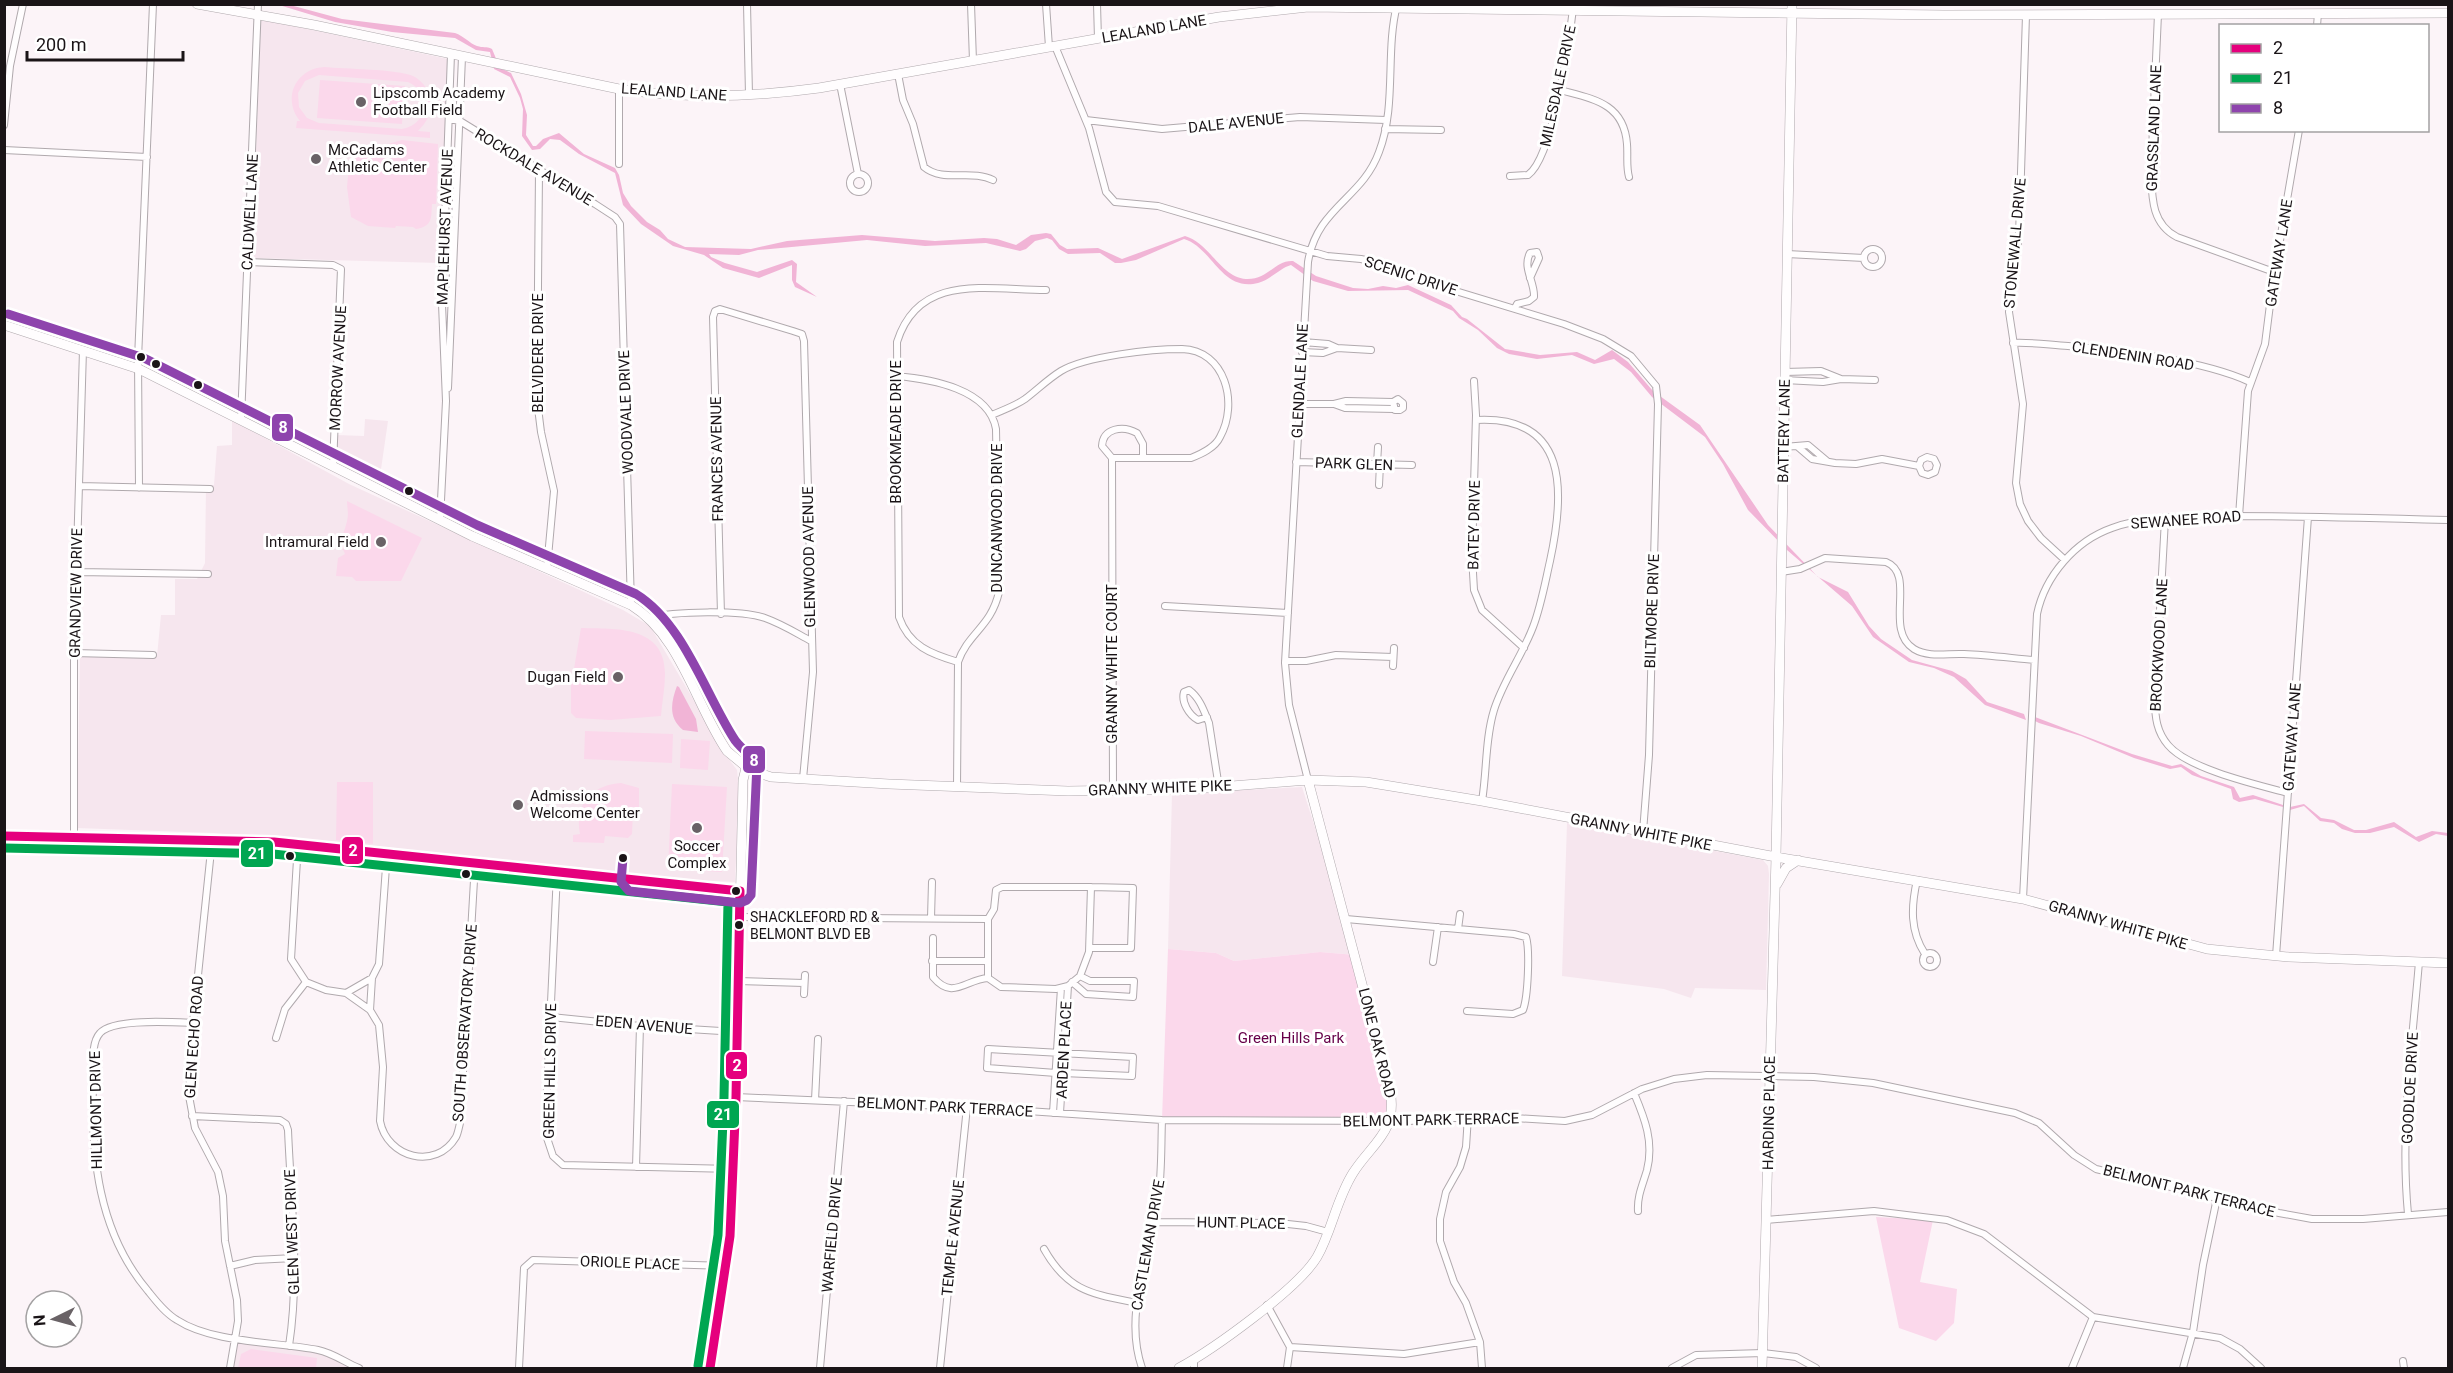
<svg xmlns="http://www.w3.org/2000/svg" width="2453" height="1373" font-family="Roboto,sans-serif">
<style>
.built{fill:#f6e6ee}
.green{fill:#fbd8eb;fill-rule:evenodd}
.water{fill:#f1b4d6}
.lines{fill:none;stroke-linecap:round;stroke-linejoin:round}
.street-casing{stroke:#b0a9ad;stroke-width:8}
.secondary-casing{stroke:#b0a9ad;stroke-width:10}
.street{stroke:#fffdfe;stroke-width:6}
.secondary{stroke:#fffdfe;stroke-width:9}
.bus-1-casing{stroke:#fff;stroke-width:14}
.bus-2-casing{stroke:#fff;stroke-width:14}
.bus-3-casing{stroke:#fff;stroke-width:14}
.bus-1{stroke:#e5007d;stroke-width:9}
.bus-2{stroke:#00a651;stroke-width:9}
.bus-3{stroke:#8e44ad;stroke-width:9}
.poi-dot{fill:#696266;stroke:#fff;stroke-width:2}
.bus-dot{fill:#1a1417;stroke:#fff;stroke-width:2}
.labels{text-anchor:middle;stroke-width:6;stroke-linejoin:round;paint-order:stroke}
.bus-label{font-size:14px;fill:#1a1417;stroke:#fff;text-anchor:start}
.street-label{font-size:15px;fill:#1a1417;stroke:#fff}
.poi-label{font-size:15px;fill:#1a1417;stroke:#fff;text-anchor:start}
.park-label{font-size:15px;fill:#660049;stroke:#fff}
.line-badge{stroke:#fff;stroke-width:2}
.badge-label{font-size:16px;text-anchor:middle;font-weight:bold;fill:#fff}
</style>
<rect width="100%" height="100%" fill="#fcf4f8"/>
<path class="built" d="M261 19 448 59 440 263 252 258Z
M365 419 388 421 379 483 336 464V435L364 436Z
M232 420 349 484 623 610 650 626 728 758 737 770 739 790 735 882 651 878 213 833 77 828 80 656H157L161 615H175V579H197L205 563 206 486 214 485 217 446 232 445Z
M1302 787 1356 955 1320 952 1234 961 1216 953 1168 949 1172 794Z
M1567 823 1763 860 1768 866 1769 874 1766 990 1695 988 1691 998 1664 989 1562 976Z
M236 1338 316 1349 359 1368H230Z"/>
<path class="green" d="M324 67C344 69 397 69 413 76 423 81 430 91 431 102 432 114 426 123 418 131L430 132V138L296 128 297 121H300C282 99 295 69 324 67ZM319 75 408 82C432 92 428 125 402 129L319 123 307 118 299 107 298 93 305 81Z
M320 80 405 86 402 124 317 118Z
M402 140 438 144 436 204H432C431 218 433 226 416 229L413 227 396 226 395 228 368 226 351 217 347 187 349 165 360 152Z
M347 501 422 538 401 581H356L352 577 336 576 338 558 345 554C338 540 344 535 347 521 349 515 347 507 347 501Z
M581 628C615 629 665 625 665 674 665 688 662 702 661 716L610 720 576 718 571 713V686Z
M585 731 673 734 672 763 584 759Z
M681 739 710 741 708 770 680 768Z
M337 782H373V844L336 840Z
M621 783 639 788V811H633L632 834 628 838 605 836 604 843 573 842V835L580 834C574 804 592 785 621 783Z
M672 784 727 787 722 872 668 869Z
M1168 949 1216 953 1234 961 1320 952 1356 955 1390 1090 1391 1121 1162 1120Z
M1876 1217 1933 1220 1920 1282 1957 1289 1954 1323 1936 1341 1899 1328Z
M251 1349 317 1358 316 1368H238L241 1354Z"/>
<path class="water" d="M279 5H290L342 19 455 33C464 36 469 43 477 46 483 48 486 46 492 49L500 68 511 73 521 94 527 115 526 135 533 146H536L543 139 559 133 584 154 615 168 619 175 623 193 631 206 647 222 660 230 668 239 685 247 751 249 787 241 862 235 935 241 984 238 997 239 1016 245 1031 235 1046 233 1051 234 1060 245 1067 249 1098 248 1122 259 1185 236C1210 243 1220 277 1246 279 1268 280 1275 260 1293 261L1316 276 1353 288 1368 289 1383 286 1396 288 1408 285 1451 305 1462 317 1467 319 1505 349 1540 355 1577 352 1595 360 1612 350 1628 362 1653 391 1700 425 1768 525 1818 577 1848 592 1869 626 1881 639 1912 660 1952 671 1966 679 1987 702 2024 714 2026 720 1985 705 1954 677 1934 668 1909 662 1873 637 1852 606 1787 550 1748 510 1723 464 1705 437 1652 397 1631 372 1614 359 1594 364 1572 355 1537 359 1509 354 1497 348 1478 330 1459 318 1453 311 1408 290 1348 291 1313 281 1291 265C1280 268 1270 280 1258 283 1221 292 1213 248 1184 239L1136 260 1121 263H1115L1100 253 1068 254 1059 249 1052 240 1047 238 1035 241 1026 249 1020 251 986 243 925 246 867 240 758 250 739 255 709 254 711 257 725 263 757 272 792 260 797 264 796 282 817 297 795 287 792 280V265L759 278 723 268 704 255 673 246 641 224 623 205 615 173 579 154 560 140 550 139 540 149 532 150 522 136 523 109 520 98 510 77 494 69 490 52 476 50 455 38 392 32 335 22Z
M677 686 679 687 696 719 698 732 683 730C668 718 671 702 677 686Z
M2035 717 2132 754 2172 766 2181 764 2201 776 2234 787 2240 798 2253 795 2283 805V807L2255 799 2239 802 2233 799 2231 789 2192 775 2181 767 2170 769 2134 758 2081 736 2039 723 2035 721Z
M2304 804 2321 818 2334 820 2354 830H2366L2394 822 2416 837 2432 831 2448 833V836L2436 834 2419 842 2394 827 2370 833H2355L2342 829 2334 823 2320 821 2304 806 2290 810V807Z"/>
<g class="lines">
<defs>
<path id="street" d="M747 4 749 95
M971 4 973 61
M1046 4 1049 47
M1097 4 1098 39
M2158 14 2151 173C2152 199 2152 224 2177 237L2274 272
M2026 15 2019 235 2009 312 2023 404 2016 483 2020 504 2028 521 2041 538 2065 560
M2317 26 2318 13
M1055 46 1089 128 1106 192 1115 202 1158 206 1327 256 1361 259 1378 263 1449 289 1564 324 1603 339 1631 356 1656 386 1658 404 1649 755 1643 832
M898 74 903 100 913 124 924 167C943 183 972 169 993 180
M840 84 858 174
M619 89V164
M1560 90C1593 99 1624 103 1627 144 1628 156 1626 166 1629 177
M449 119 460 121 595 204 615 217 620 224 631 605
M1086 120 1162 129 1300 117 1386 120
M4 125 10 66 23 4
M1385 129 1441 130
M4 150 147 157
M539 171 537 400 541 432 554 491 547 568
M850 183a9 9 0 1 1 18 0a9 9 0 1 1-18 0Z
M1510 176 1528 175C1553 157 1569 42 1573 9
M1864 258a9 9 0 1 1 18 0a9 9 0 1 1-18 0Z
M1787 254 1864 258
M247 262 333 265 341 269 333 466
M1515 308 1517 304 1529 301 1534 297C1535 282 1522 268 1530 253L1537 252 1539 258 1530 278
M2013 343C2031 342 2050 345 2068 346 2122 351 2202 360 2250 382
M1337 348 1371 350
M1302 352 1323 353 1337 348 1328 344 1303 342
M896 376C931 379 989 389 996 429L999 592C991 627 968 633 958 662L957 787
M1841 379 1875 380
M1784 380 1823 382 1841 379 1821 371 1785 372
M1474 381 1476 415 1472 556 1474 590 1482 610 1524 648
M448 388 462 57
M1393 402 1395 410H1400L1403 408V403L1398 399 1393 402 1346 401 1334 404 1345 408 1394 409
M1299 404H1334
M992 415C1003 410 1015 406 1025 399 1037 390 1048 379 1061 371 1086 356 1152 349 1182 349 1225 350 1239 403 1220 437 1215 448 1201 454 1191 458H1112L1113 790
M241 419 258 4
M1476 420C1569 415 1565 492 1550 561 1545 583 1541 606 1533 627 1522 656 1503 681 1494 710 1485 739 1487 771 1482 801
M1784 447 1808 445 1827 461
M1798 447 1812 459 1835 463 1856 464 1882 459 1919 466 1922 473 1928 475 1935 472 1937 465 1934 459 1927 457 1921 460 1919 466
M1112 458 1102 446C1103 428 1123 425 1137 433L1143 444V457
M1296 462 1412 465
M1377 464 1378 447
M1379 485 1380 464
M79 486 210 489
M139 488 138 359 153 4
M2239 516 2248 391 2265 344 2273 281 2299 130
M2165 519 2155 701C2155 718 2157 732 2168 745 2188 769 2258 785 2288 793
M440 520 446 401 442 304 451 54
M77 572 208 574
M1781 572 1800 569 1825 558 1886 562C1917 574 1883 630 1914 649 1929 658 1948 653 1964 654 1987 655 2011 658 2034 660
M1165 606 1288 613
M721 614 713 317 715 311 720 309 793 331 802 334 804 341 813 672 803 779
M649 618C674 611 741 610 765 618 782 624 796 633 811 641
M74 653 153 655
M1285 661H1306L1336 655 1393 657
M958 662C931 654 909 646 899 617L897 342C919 272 988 290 1046 290
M1393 666 1394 648
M1207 717 1198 720C1189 715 1181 702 1184 692L1189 690C1200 698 1204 711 1209 723L1219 788
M1308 780 1289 705 1285 663 1308 262C1317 207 1362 199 1379 152 1397 105 1385 52 1397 5
M74 837V653L83 350
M212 841 193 1023 189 1096 195 1128 218 1172 223 1196 225 1241 237 1300 238 1321 230 1368
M298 843 291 959 306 982 326 990 346 993 370 1010 379 1025 383 1067 380 1121C387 1158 436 1171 456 1137 458 1133 459 1127 460 1123L475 863
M557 873 545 1132 553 1156 563 1165 733 1169
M1917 880C1911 907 1910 931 1925 954
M2023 899 2037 614C2045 576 2075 541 2112 528 2147 515 2192 517 2229 516 2302 516 2375 518 2448 520
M740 917 988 919
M931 918 932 882
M1346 919 1514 934 1526 937C1530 950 1528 997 1523 1010L1513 1014 1467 1011
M1458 929 1460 914
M933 938V977C953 1001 966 979 988 978L1001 987 1056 989 1068 986 1080 976 1089 952 1091 887H1002L996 890 994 909 988 919V978
M1090 948H1131L1133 888 1091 887
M1923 960a7 7 0 1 1 14 0a7 7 0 1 1-14 0Z
M2276 956 2308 517
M932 961H988
M1433 962 1438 927
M738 981 804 983
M1072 982 1086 994 1133 997 1134 981H1090L1080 976
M346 993 372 978 379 964 387 853
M804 994 805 975
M370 1010 372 978
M551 1017 640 1026 737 1032
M193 1023C173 1022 113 1018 100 1033 90 1044 94 1068 93 1082 91 1156 98 1232 148 1291 156 1301 165 1313 177 1320 212 1343 277 1342 318 1350 333 1353 346 1363 359 1368
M276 1038 285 1009 306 982
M1056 1073 987 1068 988 1049 1133 1057 1132 1076 1063 1073
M1634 1093C1645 1119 1654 1142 1647 1170 1643 1184 1637 1196 1638 1211
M736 1097 967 1107 1162 1120 1409 1121 1481 1116 1565 1121 1592 1115 1642 1089 1674 1079 1707 1075 1814 1077 1873 1083 2015 1113 2039 1123 2074 1155 2096 1169 2279 1213 2312 1219H2363L2448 1212
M815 1100 818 1039
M1053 1113 1061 988
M1060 1113 1068 986
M192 1116 280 1120 286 1124 288 1130C291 1202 300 1275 289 1346
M1468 1116 1466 1147 1460 1167 1446 1192 1440 1219V1241L1454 1282 1466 1303 1480 1342 1482 1368
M636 1167 640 1026
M2408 1214C2400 1130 2412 1046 2419 962
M1766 1220 1874 1211 1947 1220 1984 1234 2093 1317 2220 1338 2240 1349 2261 1368
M1154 1222 1279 1223 1306 1226 1328 1232
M1044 1249C1068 1292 1093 1294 1137 1303
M230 1266 255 1260 294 1258
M1267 1305 1290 1347 1287 1368
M1290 1347 1404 1354 1480 1342
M2403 1361 2404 1368
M519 1368 524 1268 533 1260 727 1266
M820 1368 844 1101
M940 1368 967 1107
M1142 1368C1123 1314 1150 1254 1158 1199 1162 1173 1161 1147 1162 1120
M1194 1368V1359
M1672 1368 1696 1355 1763 1353 1796 1357 1816 1368
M2072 1368 2093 1317
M2183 1368 2193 1332 2203 1265 2217 1198"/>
<path id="secondary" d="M197 4 314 25 619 89C685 99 753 97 819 88L1219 17 1308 7 1944 15 2448 13
M4 325 139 369 472 536 631 605C681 636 695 704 727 751L750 770 771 777 889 784 1068 791 1194 789 1308 780 1366 782 1482 801 1776 857 2023 899 2207 949 2289 957 2448 963
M4 836 274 842 740 891
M1777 884 1786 868 1798 860
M710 1368 730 1236 736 1097 743 780 746 768
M1179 1368C1212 1350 1298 1289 1317 1257 1332 1231 1336 1200 1353 1173 1372 1143 1398 1132 1390 1090L1308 780
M1762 1368 1776 857 1792 4"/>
</defs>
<use href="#street" class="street-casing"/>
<use href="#secondary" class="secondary-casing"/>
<use href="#street" class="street"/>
<use href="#secondary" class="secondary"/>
<defs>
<path id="bus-1" d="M4 836 274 842 740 891 736 1097 730 1236 710 1368"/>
<path id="bus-2" d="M4 848 273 854 728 902 724 1097 718 1235 698 1366"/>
<path id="bus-3" d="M8 314 144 358 477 525 636 594C683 623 704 691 733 737 739 748 751 754 757 764L751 895 747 900 740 903 629 891 621 882 623 858"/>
</defs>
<use href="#bus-1" class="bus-1-casing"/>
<use href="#bus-2" class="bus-2-casing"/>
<use href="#bus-3" class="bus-3-casing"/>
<use href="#bus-1" class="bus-1"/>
<use href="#bus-2" class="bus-2"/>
<use href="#bus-3" class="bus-3"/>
</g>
<g class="poi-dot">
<circle cx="361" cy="102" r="6"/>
<circle cx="316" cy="159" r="6"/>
<circle cx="381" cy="542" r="6"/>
<circle cx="618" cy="677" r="6"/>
<circle cx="518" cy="805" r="6"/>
<circle cx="697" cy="828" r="6"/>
</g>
<g class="bus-dot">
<circle cx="141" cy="357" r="5"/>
<circle cx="156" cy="364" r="5"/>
<circle cx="198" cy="385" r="5"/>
<circle cx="409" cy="491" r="5"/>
<circle cx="290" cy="856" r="5"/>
<circle cx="623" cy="858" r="5"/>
<circle cx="466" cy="874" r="5"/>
<circle cx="736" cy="891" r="5"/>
<circle cx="739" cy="925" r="5"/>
</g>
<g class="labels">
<g class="bus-label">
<text x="750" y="922">SHACKLEFORD RD &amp;<tspan x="750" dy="17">BELMONT BLVD EB</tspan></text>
</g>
<g class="street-label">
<text transform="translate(1154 29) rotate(-10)" y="5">LEALAND LANE</text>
<text transform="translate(1558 86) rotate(-78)" y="5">MILESDALE DRIVE</text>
<text transform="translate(674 92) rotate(4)" y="5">LEALAND LANE</text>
<text transform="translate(1236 123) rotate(-6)" y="5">DALE AVENUE</text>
<text transform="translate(2154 128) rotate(-88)" y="5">GRASSLAND LANE</text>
<text transform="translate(534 167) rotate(31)" y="5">ROCKDALE AVENUE</text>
<text transform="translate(250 212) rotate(-87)" y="5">CALDWELL LANE</text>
<text transform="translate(445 227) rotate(-88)" y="5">MAPLEHURST AVENUE</text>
<text transform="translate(2015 243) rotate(-85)" y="5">STONEWALL DRIVE</text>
<text transform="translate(2279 253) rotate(-81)" y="5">GATEWAY LANE</text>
<text transform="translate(1411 276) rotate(18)" y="5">SCENIC DRIVE</text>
<text transform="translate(538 353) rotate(-90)" y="5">BELVIDERE DRIVE</text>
<text transform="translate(2133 356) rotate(9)" y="5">CLENDENIN ROAD</text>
<text transform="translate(338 368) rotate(-87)" y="5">MORROW AVENUE</text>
<text transform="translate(1300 381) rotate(-87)" y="5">GLENDALE LANE</text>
<text transform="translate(626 412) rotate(-92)" y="5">WOODVALE DRIVE</text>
<text transform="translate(1784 431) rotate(-89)" y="5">BATTERY LANE</text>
<text transform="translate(896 432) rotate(-90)" y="5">BROOKMEADE DRIVE</text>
<text transform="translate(717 459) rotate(-91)" y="5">FRANCES AVENUE</text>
<text transform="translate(1354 464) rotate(2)" y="5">PARK GLEN</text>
<text transform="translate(997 518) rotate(-90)" y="5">DUNCANWOOD DRIVE</text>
<text transform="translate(2186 520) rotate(-4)" y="5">SEWANEE ROAD</text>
<text transform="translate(1474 525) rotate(-89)" y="5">BATEY DRIVE</text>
<text transform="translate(809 557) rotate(-91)" y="5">GLENWOOD AVENUE</text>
<text transform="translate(76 593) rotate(-89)" y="5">GRANDVIEW DRIVE</text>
<text transform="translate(1652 611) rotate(-88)" y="5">BILTMORE DRIVE</text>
<text transform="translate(2159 645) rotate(-87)" y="5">BROOKWOOD LANE</text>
<text transform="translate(1112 664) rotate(-90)" y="5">GRANNY WHITE COURT</text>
<text transform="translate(2292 737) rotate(-86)" y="5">GATEWAY LANE</text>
<text transform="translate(1160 788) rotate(-2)" y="5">GRANNY WHITE PIKE</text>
<text transform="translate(1641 832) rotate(11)" y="5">GRANNY WHITE PIKE</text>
<text transform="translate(2118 925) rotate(16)" y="5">GRANNY WHITE PIKE</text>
<text transform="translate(465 1023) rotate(-86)" y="5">SOUTH OBSERVATORY DRIVE</text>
<text transform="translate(644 1025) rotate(5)" y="5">EDEN AVENUE</text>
<text transform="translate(194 1037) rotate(-86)" y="5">GLEN ECHO ROAD</text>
<text transform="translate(1377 1043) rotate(76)" y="5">LONE OAK ROAD</text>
<text transform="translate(1064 1050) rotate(-87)" y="5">ARDEN PLACE</text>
<text transform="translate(550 1071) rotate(-89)" y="5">GREEN HILLS DRIVE</text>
<text transform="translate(2410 1088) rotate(-87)" y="5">GOODLOE DRIVE</text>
<text transform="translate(945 1107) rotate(3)" y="5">BELMONT PARK TERRACE</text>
<text transform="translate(96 1110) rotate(-91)" y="5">HILLMONT DRIVE</text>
<text transform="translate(1769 1113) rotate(-89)" y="5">HARDING PLACE</text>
<text transform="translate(1431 1120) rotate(-1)" y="5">BELMONT PARK TERRACE</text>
<text transform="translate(2189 1191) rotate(14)" y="5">BELMONT PARK TERRACE</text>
<text transform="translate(1241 1223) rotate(1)" y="5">HUNT PLACE</text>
<text transform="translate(292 1232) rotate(-92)" y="5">GLEN WEST DRIVE</text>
<text transform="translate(832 1235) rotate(-85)" y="5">WARFIELD DRIVE</text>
<text transform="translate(953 1238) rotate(-84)" y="5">TEMPLE AVENUE</text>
<text transform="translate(1148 1245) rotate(-80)" y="5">CASTLEMAN DRIVE</text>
<text transform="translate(630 1263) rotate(2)" y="5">ORIOLE PLACE</text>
</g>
<g class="poi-label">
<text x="373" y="98">Lipscomb Academy<tspan x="373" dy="17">Football Field</tspan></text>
<text x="328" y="155">McCadams<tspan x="328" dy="17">Athletic Center</tspan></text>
<text x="369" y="547" text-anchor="end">Intramural Field</text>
<text x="606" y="682" text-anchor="end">Dugan Field</text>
<text x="530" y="801">Admissions<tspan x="530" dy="17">Welcome Center</tspan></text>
<text x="697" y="851" text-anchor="middle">Soccer<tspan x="697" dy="17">Complex</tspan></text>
</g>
<g class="park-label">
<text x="1291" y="1043">Green Hills Park</text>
</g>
</g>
<g class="line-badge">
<rect x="271" y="413" width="23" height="29" rx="6" fill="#8e44ad"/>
<rect x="742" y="745" width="24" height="29" rx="6" fill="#8e44ad"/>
<rect x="341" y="836" width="23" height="29" rx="6" fill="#e5007d"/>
<rect x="240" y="839" width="34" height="29" rx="6" fill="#00a651"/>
<rect x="725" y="1051" width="23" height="29" rx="6" fill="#e5007d"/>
<rect x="706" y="1100" width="34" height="29" rx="6" fill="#00a651"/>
</g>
<g class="badge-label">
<text x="283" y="433">8</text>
<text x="754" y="766">8</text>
<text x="353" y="856">2</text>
<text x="257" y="859">21</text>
<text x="737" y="1071">2</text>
<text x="723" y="1120">21</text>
</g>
<rect width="2453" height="1373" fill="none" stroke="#1a1417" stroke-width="12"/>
<rect x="2219" y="24" width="210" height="108" fill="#ffffff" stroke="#a3a1a2" stroke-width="1.5"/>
<rect x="2231" y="44" width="30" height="9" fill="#e5007d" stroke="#a3a1a2" stroke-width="1.5"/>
<text x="2273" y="54" font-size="18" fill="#1a1417">2</text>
<rect x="2231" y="74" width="30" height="9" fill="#00a651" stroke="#a3a1a2" stroke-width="1.5"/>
<text x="2273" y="84" font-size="18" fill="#1a1417">21</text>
<rect x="2231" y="104" width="30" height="9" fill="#8e44ad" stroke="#a3a1a2" stroke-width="1.5"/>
<text x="2273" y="114" font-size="18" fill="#1a1417">8</text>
<g transform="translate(54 1319) rotate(265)"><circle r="28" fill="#ffffff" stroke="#a3a1a2" stroke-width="1.5"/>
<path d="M0-4.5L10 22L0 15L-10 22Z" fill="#696266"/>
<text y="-9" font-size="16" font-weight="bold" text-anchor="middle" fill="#1a1417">N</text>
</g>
<path d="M27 51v9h156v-9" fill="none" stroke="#1a1417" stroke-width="3"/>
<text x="36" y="51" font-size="18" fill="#1a1417" stroke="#ffffff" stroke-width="4.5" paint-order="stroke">200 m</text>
</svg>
